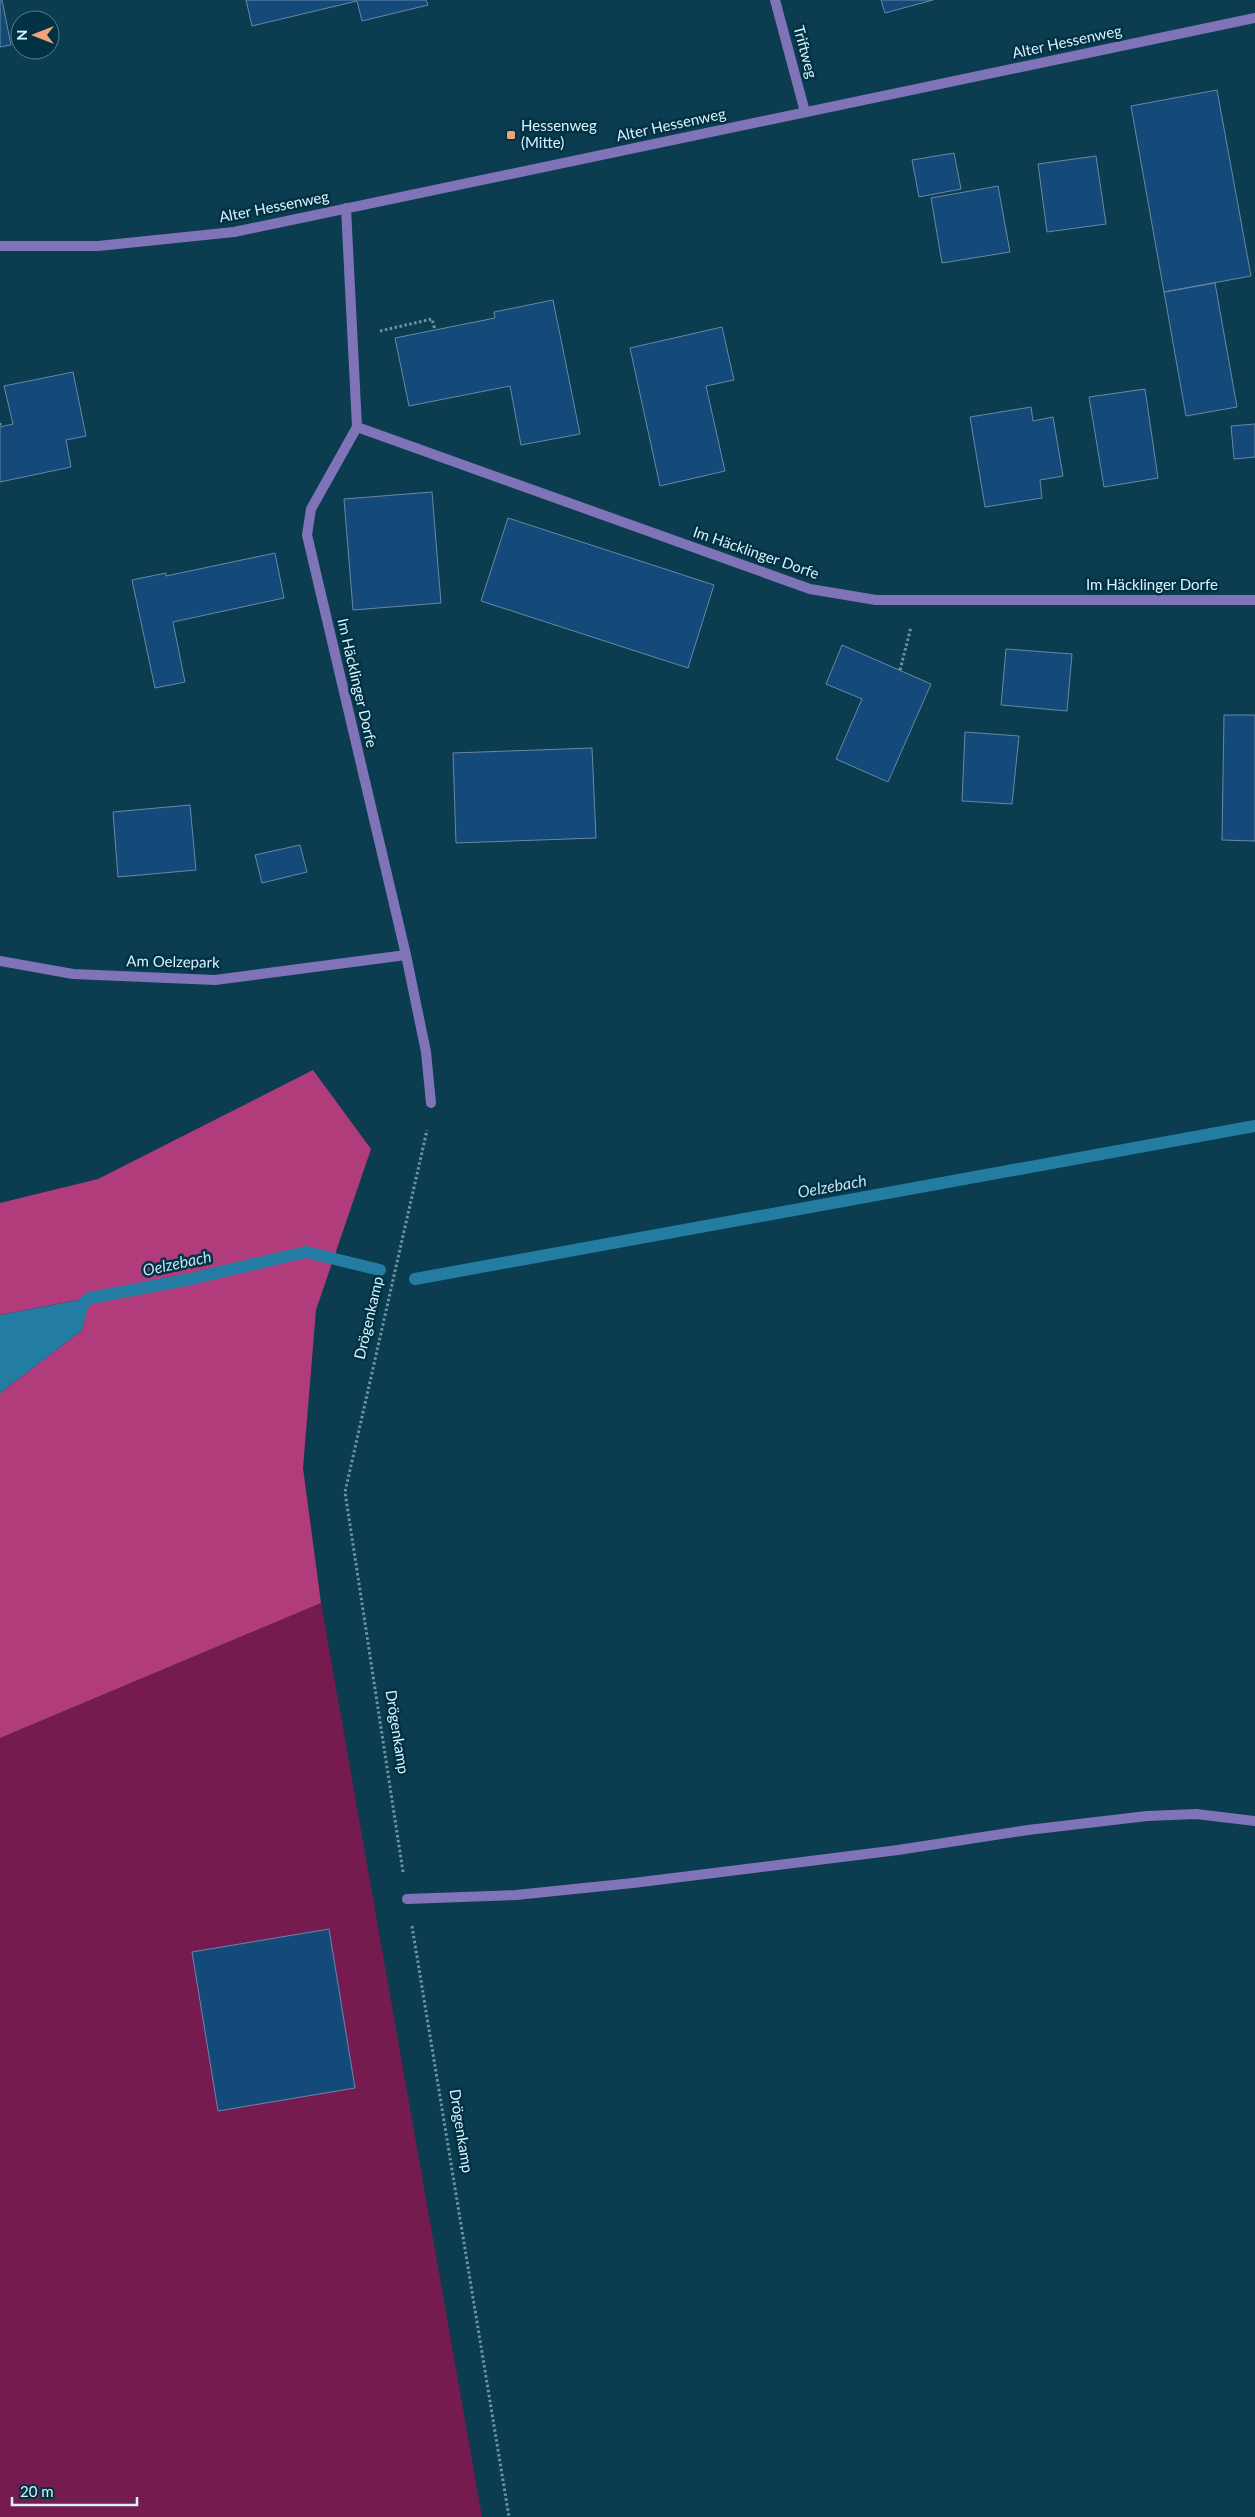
<svg xmlns="http://www.w3.org/2000/svg" width="1255" height="2517" font-family="Lato,sans-serif">
<style>
.green{fill:#751b4f}
.forest{fill:#b03c7c}
.water{fill:#237da2}
.lines{fill:none;stroke-linecap:round;stroke-linejoin:round}
.stream{stroke:#237da2;stroke-width:12}
.building{fill:#144a7a;stroke:#6987a6}
.path{stroke:#6e93a2;stroke-width:3;stroke-dasharray:2.5 2.5;stroke-linecap:butt}
.lane{stroke:#7e74b7;stroke-width:10}
.street{stroke:#7e74b7;stroke-width:10}
.poi-dot{fill:#efa378;stroke:#003244;stroke-width:2}
.labels{text-anchor:middle;stroke-width:5;stroke-linejoin:round;paint-order:stroke}
.street-label{font-size:15px;fill:#daf2fe;stroke:#003244}
.poi-label{font-size:15px;fill:#daf2fe;stroke:#003244;text-anchor:start}
.water-label{font-size:16px;font-style:italic;fill:#c3e2f1;stroke:#003244}
</style>
<rect width="100%" height="100%" fill="#0c3c4f"/>
<path class="green" d="M321 1603 482 2517H0V1738Z"/>
<path class="forest" d="M313 1070 371 1149 316 1310 303 1468 321 1603 0 1738V1393L82 1330 89 1298 0 1315V1203L98 1179Z"/>
<path class="water" d="M90 1298 82 1330 0 1393V1315Z"/>
<g class="lines">
<path class="stream" d="M415 1279 1255 1126
M77 1308 90 1298 191 1279 306 1252 380 1270"/>
</g>
<path class="building" d="M0 0H2L11 45 0 47Z
M246 0H426L428 5 362 21 357 1 252 26Z
M881 0H933L885 13Z
M1217 90 1251 276 1164 292 1131 106Z
M954 153 961 189 919 197 912 160Z
M1096 156 1106 224 1047 232 1038 164Z
M998 186 1010 252 942 263 931 198Z
M1215 283 1237 407 1186 416 1164 292Z
M553 300 580 434 521 445 510 386 409 406 395 338 495 318 494 312Z
M722 327 734 380 706 386 725 471 660 486 630 348Z
M73 372 86 436 66 440 71 467 0 482V427L13 424 4 386Z
M1145 389 1158 478 1104 487 1089 397Z
M1031 407 1033 421 1053 417 1063 476 1040 480 1042 498 985 507 970 417Z
M1255 424V457L1234 459 1231 426Z
M432 492 441 603 353 610 344 499Z
M508 518 714 585 688 668 481 601Z
M275 553 284 598 173 622 185 682 155 688 132 580 166 573V576Z
M842 645 931 684 888 782 836 759 862 699 826 684Z
M1006 649 1072 654 1067 711 1001 705Z
M1224 715H1255V841L1222 840Z
M965 732 1019 736 1012 804 962 801Z
M592 748 596 838 456 843 453 753Z
M190 805 196 870 118 877 113 812Z
M300 845 307 872 262 883 255 855Z
M329 1929 355 2088 218 2111 192 1952Z"/>
<g class="lines">
<path class="path" d="M380 331 432 319 435 330
M0 423V427
M900 670 911 627
M403 1872 345 1492 427 1130
M412 1926 509 2517"/>
<path class="lane" d="M407 1899 516 1895 633 1883 898 1850 1028 1830 1147 1816 1196 1814 1255 1821"/>
<path class="street" d="M775 0 805 112
M346 208 357 427 311 509 307 535 406 955 426 1052 431 1103
M0 246H98L234 232 1255 18
M357 427 810 589 876 600H1255
M0 961 73 974 215 980 406 955"/>
</g>
<rect class="poi-dot" x="506" y="130" width="10" height="10" rx="2.5"/>
<g class="labels">
<g class="street-label">
<text transform="translate(1067 42) rotate(-12)" y="5">Alter Hessenweg</text>
<text transform="translate(805 52) rotate(75)" y="5">Triftweg</text>
<text transform="translate(671 125) rotate(-12)" y="5">Alter Hessenweg</text>
<text transform="translate(274 207) rotate(-11)" y="5">Alter Hessenweg</text>
<text transform="translate(756 553) rotate(19)" y="5">Im Häcklinger Dorfe</text>
<text x="1152" y="590">Im Häcklinger Dorfe</text>
<text transform="translate(357 683) rotate(77)" y="5">Im Häcklinger Dorfe</text>
<text transform="translate(173 962) rotate(1)" y="5">Am Oelzepark</text>
<text transform="translate(369 1318) rotate(-77)" y="5">Drögenkamp</text>
<text transform="translate(397 1732) rotate(81)" y="5">Drögenkamp</text>
<text transform="translate(461 2131) rotate(81)" y="5">Drögenkamp</text>
</g>
<g class="poi-label">
<text x="521" y="131">Hessenweg<tspan x="521" dy="17">(Mitte)</tspan></text>
</g>
<g class="water-label">
<text transform="translate(832 1186) rotate(-10)" y="6">Oelzebach</text>
<text transform="translate(177 1263) rotate(-12)" y="6">Oelzebach</text>
</g>
</g>
<g transform="translate(35 35) rotate(270)"><circle r="24" fill="#003244" stroke="#577f8e"/>
<path d="M0-4L9 19L0 12L-9 19Z" fill="#efa378"/>
<text y="-8" font-size="14" font-weight="bold" text-anchor="middle" fill="#daf2fe">N</text>
</g>
<path d="M12 2497v8h125v-8" fill="none" stroke="#daf2fe" stroke-width="2.5"/>
<text x="20" y="2497" font-size="15" fill="#daf2fe" stroke="#003244" stroke-width="4" paint-order="stroke">20 m</text>
</svg>
